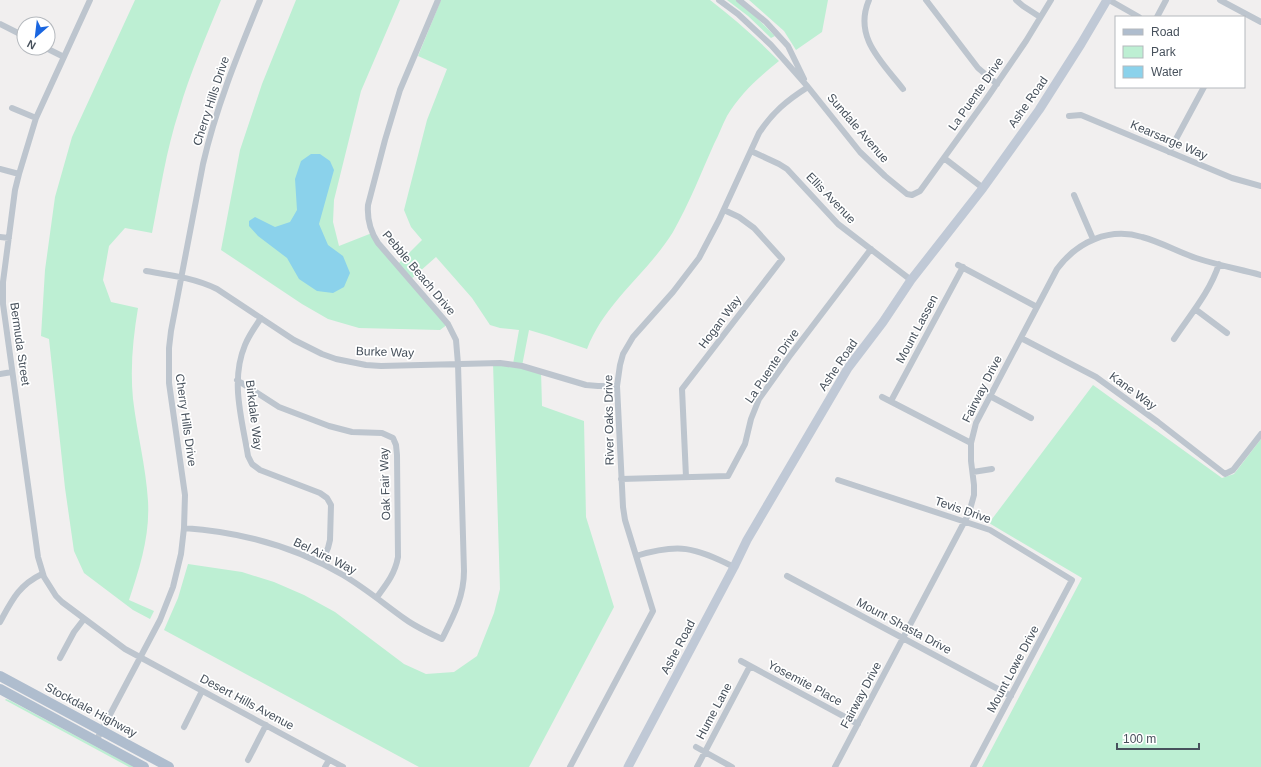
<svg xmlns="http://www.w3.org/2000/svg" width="1261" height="767" font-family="Helvetica,sans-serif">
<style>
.green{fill:#bdefd3}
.water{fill:#8bd2eb}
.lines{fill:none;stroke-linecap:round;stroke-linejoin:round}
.street{stroke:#bdc5ce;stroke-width:6}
.secondary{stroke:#c0c9d6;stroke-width:9}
.primary{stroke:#afbdce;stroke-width:10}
.labels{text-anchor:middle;stroke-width:3.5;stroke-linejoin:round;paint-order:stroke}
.street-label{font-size:12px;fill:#47515c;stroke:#fff}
</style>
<rect width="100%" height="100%" fill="#f1efef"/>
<path class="green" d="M135 0H221C206 37 190 73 179 111 166 151 160 192 152 233L125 228 109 246 103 280 111 302 138 308C133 338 130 368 133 399 137 433 146 467 148 501 150 536 140 567 129 600L154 611 150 619 133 610 84 573 74 551 65 488 49 339 41 336 45 270 55 197 72 137Z
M296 0H400L361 91 334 200 333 222 339 246 372 233 396 266 422 240 411 227 404 210 427 120 447 69 418 56 441 0H710C735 19 757 39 779 61 759 77 740 94 727 116 722 125 719 135 714 144 701 173 689 204 673 232 647 274 605 302 587 349L549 336 529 330 522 366 541 371 542 406 584 421 586 517 614 607 529 767H419L164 630 178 598 188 564 242 572 274 582 304 595 335 612 404 664 426 674 454 672 477 656 494 613 500 589 493 363 513 364 519 330 500 328 490 325 472 298 436 257 410 280 448 324 440 330 359 328 328 319 302 304 221 250 240 150 262 84Z
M727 0H736L753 14 775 36 771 38 748 16Z
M749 0H828L822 32 796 50 784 31Z
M1093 385 1222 478 1234 474 1261 439V767H982L1082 578 989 523Z
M6 699 11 701 134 767H129L5 700Z"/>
<path class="water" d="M311 154H320L330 161 334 170 319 224 328 245 343 256 350 273 344 287 333 293 317 291 299 279 287 258 258 236 249 226V221L255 217 275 227 290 222 297 210 295 179 301 161Z"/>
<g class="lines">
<path class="street" d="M90 0 36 118 19 174 15 190 3 282V304L38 557 44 577 56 596 62 602 125 649 343 767
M719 0 738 14 771 45 808 87 860 152 885 176 907 194 912 195 920 191 985 101 1026 41 1051 0
M739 0 766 22 788 46 804 79
M869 0C853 37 882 62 903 89
M926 0 978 68 997 84
M1016 0 1023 6 1040 17
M1109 0 1139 17
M1220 0 1261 22
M1157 17 1166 0
M0 24 24 36
M46 48 64 57
M12 108 36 118
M1069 116 1081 115 1232 178 1261 186
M751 151 779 164 787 169 838 224 911 280
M1169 152 1204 87
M944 158 983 188
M0 169 19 174
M1074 195 1093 239
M0 237 9 238
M958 265 1037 307
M146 271C170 275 195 278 217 289L294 340 322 354 336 359 366 365 381 366 500 363 522 366 586 385 598 386H617
M1195 309 1227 333
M261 318C255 327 249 335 245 345 230 381 242 419 248 456L252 464 260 470 320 493 327 498 331 505 330 540 328 548 321 563
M1021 338 1096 377 1158 422 1225 474 1233 470 1261 434
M1174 339C1190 315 1210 292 1219 264
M0 374 12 372
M237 380 279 407 329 426 352 432 382 433 393 438 396 445 397 455 398 557C395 574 386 585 377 597
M990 396 1031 418
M882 397 971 443
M891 401 963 267
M973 472 992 469
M686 477 682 389 782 259 754 228 739 217 724 210
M621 479 728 476 745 444 751 419 759 399 789 357 871 249
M838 480 990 530 1072 580 973 767
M184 528C241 532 294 546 343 575 365 588 384 604 405 619 416 627 429 633 442 639 453 617 464 597 464 571L458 364 456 340 448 324 378 243C370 231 367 219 368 205L385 140 400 90 438 0
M636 556C679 543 694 547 734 567
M787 576 1011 696
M0 622C12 600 19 585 42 574
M60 658 74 632 84 619
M741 661 858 724
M184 727 202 691
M96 741 160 620 173 587 181 554 184 528 185 495 169 383V348L171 331 203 164C216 107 238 54 260 0
M696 747 732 767
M248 760 266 725
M325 767 329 760
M570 767 653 611 625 520 623 507 617 386 620 365 623 354 633 337 673 292 699 258 719 220 759 133C773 112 786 101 808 87
M697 767 750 666
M835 767 969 513 974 495V485L971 461V443L976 423 1057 269C1077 242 1109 227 1142 237 1161 242 1178 252 1196 258 1217 265 1239 269 1261 275"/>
<path class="secondary" d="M628 767 734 567 747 540 848 368 883 322 911 280 983 188 1039 110 1081 44 1107 0"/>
<path class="primary" d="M0 676 169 767
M0 689 144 767"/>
</g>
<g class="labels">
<g class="street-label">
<text transform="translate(976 94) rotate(-55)" y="4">La Puente Drive</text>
<text transform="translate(211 101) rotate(-72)" y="4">Cherry Hills Drive</text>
<text transform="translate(1028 102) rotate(-55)" y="4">Ashe Road</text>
<text transform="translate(858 128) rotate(49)" y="4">Sundale Avenue</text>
<text transform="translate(1169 140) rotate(23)" y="4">Kearsarge Way</text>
<text transform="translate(831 198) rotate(46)" y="4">Ellis Avenue</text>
<text transform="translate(419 273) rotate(50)" y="4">Pebble Beach Drive</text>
<text transform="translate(720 322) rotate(-53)" y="4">Hogan Way</text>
<text transform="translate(917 329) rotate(-62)" y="4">Mount Lassen</text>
<text transform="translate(20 344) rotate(82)" y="4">Bermuda Street</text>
<text transform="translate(385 352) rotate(2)" y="4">Burke Way</text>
<text transform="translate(838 365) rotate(-56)" y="4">Ashe Road</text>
<text transform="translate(772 366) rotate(-56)" y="4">La Puente Drive</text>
<text transform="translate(982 389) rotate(-63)" y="4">Fairway Drive</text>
<text transform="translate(1133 391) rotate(36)" y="4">Kane Way</text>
<text transform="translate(254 415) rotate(83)" y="4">Birkdale Way</text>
<text transform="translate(186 420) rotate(82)" y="4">Cherry Hills Drive</text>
<text transform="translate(609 420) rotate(-91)" y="4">River Oaks Drive</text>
<text transform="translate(385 484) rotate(-92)" y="4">Oak Fair Way</text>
<text transform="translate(963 510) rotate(19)" y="4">Tevis Drive</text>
<text transform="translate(325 556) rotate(26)" y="4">Bel Aire Way</text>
<text transform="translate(904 626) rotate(28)" y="4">Mount Shasta Drive</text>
<text transform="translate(678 647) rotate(-62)" y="4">Ashe Road</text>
<text transform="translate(1013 669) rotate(-62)" y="4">Mount Lowe Drive</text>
<text transform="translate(805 683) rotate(28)" y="4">Yosemite Place</text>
<text transform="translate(861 695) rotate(-62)" y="4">Fairway Drive</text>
<text transform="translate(247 702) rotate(28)" y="4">Desert Hills Avenue</text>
<text transform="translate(91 710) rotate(28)" y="4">Stockdale Highway</text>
<text transform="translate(714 711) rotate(-62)" y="4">Hume Lane</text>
</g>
</g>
<rect x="1115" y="16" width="130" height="72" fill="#ffffff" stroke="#b5b9be"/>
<rect x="1123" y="29" width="20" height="6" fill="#afbdce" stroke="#b5b9be"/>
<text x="1151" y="36" font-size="12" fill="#47515c">Road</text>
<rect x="1123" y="46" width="20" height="12" fill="#bdefd3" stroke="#b5b9be"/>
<text x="1151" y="56" font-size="12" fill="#47515c">Park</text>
<rect x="1123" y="66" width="20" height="12" fill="#8bd2eb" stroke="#b5b9be"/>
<text x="1151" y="76" font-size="12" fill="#47515c">Water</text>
<g transform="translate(36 36) rotate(208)"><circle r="19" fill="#ffffff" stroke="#b5b9be"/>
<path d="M0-3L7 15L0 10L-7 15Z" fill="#1a66e0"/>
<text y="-6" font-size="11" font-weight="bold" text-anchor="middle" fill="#47515c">N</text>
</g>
<path d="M1117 743v6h82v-6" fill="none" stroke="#47515c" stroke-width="2"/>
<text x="1123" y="743" font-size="12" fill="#47515c" stroke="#ffffff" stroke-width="3" paint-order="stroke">100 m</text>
</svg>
